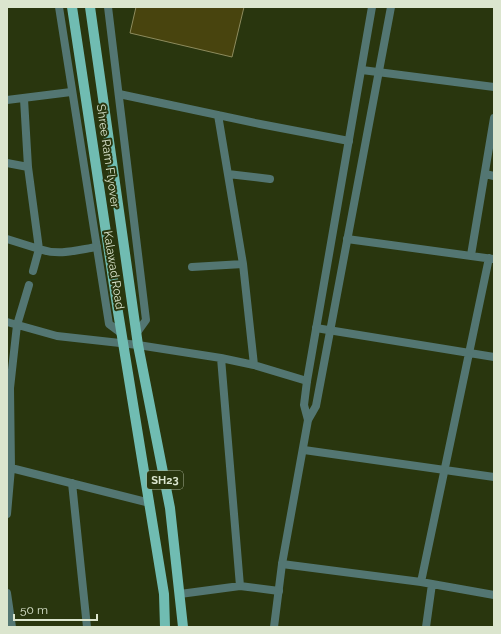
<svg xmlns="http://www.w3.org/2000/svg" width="501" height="634" font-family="Raleway,sans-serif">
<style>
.building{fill:#48440e;stroke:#8d8b5d}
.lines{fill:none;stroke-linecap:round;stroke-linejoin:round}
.minor{stroke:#537672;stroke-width:8}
.tertiary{stroke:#537672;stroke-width:8}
.primary{stroke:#70bcb2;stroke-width:10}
.labels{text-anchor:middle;stroke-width:4;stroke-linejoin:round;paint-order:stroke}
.shield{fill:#29360e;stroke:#a6b094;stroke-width:1}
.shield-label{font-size:11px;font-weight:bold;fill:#dbe5ce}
.street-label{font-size:12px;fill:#dbe5ce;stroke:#29360e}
</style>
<rect width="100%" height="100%" fill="#29360e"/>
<path class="building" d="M136 7H244L232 57 130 33Z"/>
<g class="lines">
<path class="minor" d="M362 70 494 87
M119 94 260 124 349 141
M24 99 28 167 39 249C59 256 77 250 97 247
M7 100 71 92
M218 115 243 264 254 365
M7 163 28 167
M228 174 270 179
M485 174 494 176
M7 239 39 249 33 271
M347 239 493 259
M471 255 494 118
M192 267 243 264
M7 322 57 336 138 345 221 358 254 365 307 381
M316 328 494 357
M304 450 494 477
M7 467 150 503
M72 483 87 627
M7 514 11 468 10 388 17 325 29 285
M282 564 421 582 494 595
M421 582 489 258
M240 586 279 591
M7 593 12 627
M180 594 240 586 221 358
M426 627 432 584"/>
<path class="tertiary" d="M59 7 109 324 121 333
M108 7 146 320 136 334
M308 420 304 405 307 381 372 7
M274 627 282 564 308 420 316 406 391 7"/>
<path class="primary" d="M72 7 118 312 164 594 165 627
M90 7 138 345 170 508 183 627"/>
</g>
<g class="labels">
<rect class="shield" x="147" y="471" width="36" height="18" rx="3"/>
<g class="shield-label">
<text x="165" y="484">SH23</text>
</g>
<g class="street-label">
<text transform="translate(108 156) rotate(82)" y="4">Shree Ram Flyover</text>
<text transform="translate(114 270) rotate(81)" y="4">Kalawad Road</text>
</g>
</g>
<rect width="501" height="634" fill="none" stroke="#dbe5ce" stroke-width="16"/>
<path d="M14 614v6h83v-6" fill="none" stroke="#dbe5ce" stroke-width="2"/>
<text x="20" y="614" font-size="12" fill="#dbe5ce" stroke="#29360e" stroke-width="3" paint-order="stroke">50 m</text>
</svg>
